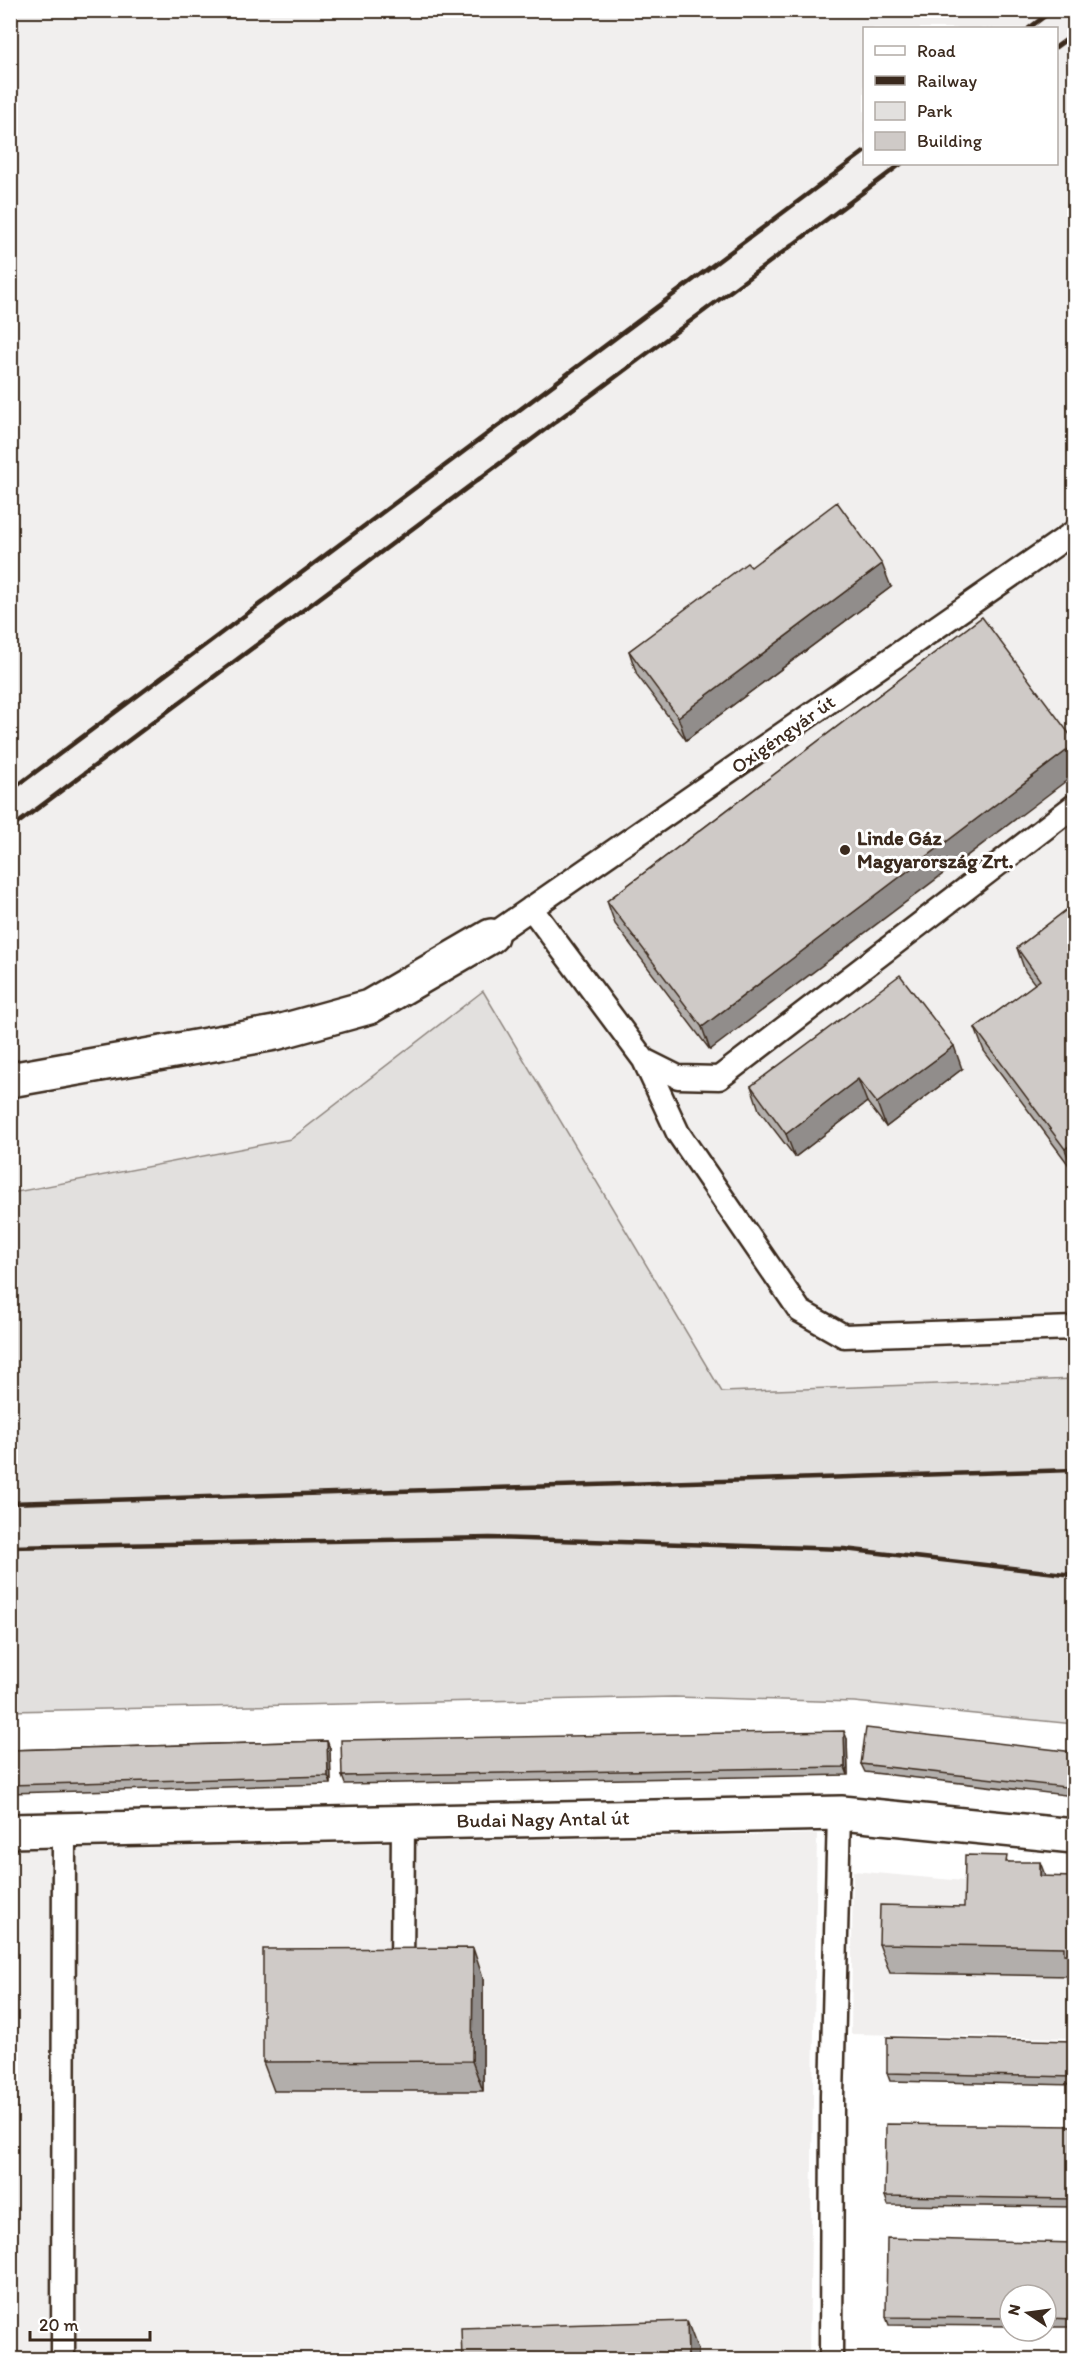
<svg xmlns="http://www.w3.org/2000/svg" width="1085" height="2370" font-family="Itim,sans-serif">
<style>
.built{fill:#f1efee;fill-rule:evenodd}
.green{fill:#e2e0de;stroke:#8e857e;stroke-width:1.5}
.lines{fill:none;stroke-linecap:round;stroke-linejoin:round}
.lane-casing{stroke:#3b2a1e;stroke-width:27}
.street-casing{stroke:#3b2a1e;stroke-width:38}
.lane{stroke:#fff;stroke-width:22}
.street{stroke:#fff;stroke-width:33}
.rail{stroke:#3b2a1e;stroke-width:4.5}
.wall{fill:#b2aeab;stroke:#3b2a1e;stroke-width:1.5}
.shaded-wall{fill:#918d8b;stroke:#3b2a1e;stroke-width:1.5}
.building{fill:#cfcac7;stroke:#3b2a1e;stroke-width:1.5}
.poi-dot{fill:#3b2a1e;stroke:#fff;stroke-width:2}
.labels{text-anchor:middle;stroke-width:6;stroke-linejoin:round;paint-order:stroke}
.street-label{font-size:20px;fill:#3b2a1e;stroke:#fff}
.poi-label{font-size:20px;font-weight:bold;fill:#3b2a1e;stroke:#fff;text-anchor:start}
</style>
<rect width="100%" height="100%" fill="#fff"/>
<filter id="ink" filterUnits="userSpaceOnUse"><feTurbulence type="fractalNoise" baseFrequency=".0167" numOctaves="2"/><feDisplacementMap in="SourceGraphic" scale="12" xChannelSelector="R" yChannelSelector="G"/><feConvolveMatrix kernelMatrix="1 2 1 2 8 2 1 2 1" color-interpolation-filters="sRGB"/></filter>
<g filter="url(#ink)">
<path class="built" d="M11 11H1074V1379L722 1392 483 991 291 1139 11 1193ZM864 28H1056V164H864Z
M817 1834 809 2359H11L10 1850Z
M853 1871 1074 1891V2038L851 2034Z"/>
<path class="green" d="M483 991 722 1392 1074 1379V1724L854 1702 674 1697 11 1711V1193L291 1139Z"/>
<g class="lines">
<defs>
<path id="lane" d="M531 908 644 1060 678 1077 719 1078 1074 806
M491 936 1074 532
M644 1060 678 1133 800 1311 844 1336 1074 1328
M402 1977 403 1822
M63 2360 64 1829
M831 2360 832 2097 839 1813"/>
<path id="street" d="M10 1080 275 1033 369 1007 491 936
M10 1831 841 1813 1074 1836"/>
</defs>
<use href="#lane" class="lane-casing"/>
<use href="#street" class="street-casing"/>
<use href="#lane" class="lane"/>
<use href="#street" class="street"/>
<path class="rail" d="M1029 28 1053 10
M1056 47 1074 34
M10 791 864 152
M10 829 901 164
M10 1503 1074 1470
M10 1547 490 1538 844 1549 1074 1575"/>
</g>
<path class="wall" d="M751 567 891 587 686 740 637 675 629 651Z
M982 617 710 1050 615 924 607 901Z
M1074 904V1172L984 1051 975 1028 1035 984 1025 971 1017 948Z
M962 1069 886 1127 867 1102 795 1157 759 1110 751 1086Z
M847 1739 848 1775 345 1784 342 1776Z
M327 1741 330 1749 331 1784 10 1793V1750Z
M1074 1752V1796L865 1772 861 1764Z
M1009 1862 1046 1877H1074V1983L1072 1976 890 1973 879 1944 964 1907Z
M483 1978V2091H274L263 2062Z
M1074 2041V2085L890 2081 887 2073Z
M1074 2126V2207L888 2205 885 2196Z
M1074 2243V2327H1046V2295H1010V2326L889 2325 886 2317Z"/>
<path class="shaded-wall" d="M882 564 891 587 686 740 678 717Z
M1074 745V775L710 1050 702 1027Z
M954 1046 962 1069 886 1127 877 1103Z
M858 1079 867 1102 795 1157 786 1134Z
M1074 1142V1172L1065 1149Z
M844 1731 847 1739 848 1775 845 1767Z
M327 1741 330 1749 331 1784 328 1776Z
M1040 1862 1051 1891 1040 1876Z
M473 1948 483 1978V2091L472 2061Z
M687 2321 698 2350V2360H688Z"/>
<path class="building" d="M837 502 882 564 678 717 629 651 747 563 751 567Z
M982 617 1074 740V745L702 1027 607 901Z
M1074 904V1142L1065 1149 975 1028 1040 980 1017 948Z
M900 975 954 1046 877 1103 858 1079 786 1134 751 1086Z
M866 1728 1074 1752V1788L861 1764Z
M844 1731 845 1767 342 1776 341 1740Z
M327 1741 328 1776 10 1785V1750Z
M965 1855 1007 1856 1006 1862H1040V1876L1074 1877V1955L1064 1954V1947L879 1944 880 1905 964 1907Z
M473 1948 472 2061 263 2062V1949Z
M887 2037 1074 2041V2077L887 2073Z
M886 2124 1074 2126V2199L885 2196Z
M887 2238 1074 2243V2319L1046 2318V2295H1010V2318L886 2317Z
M687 2321 688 2360H462L461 2328Z"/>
</g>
<circle class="poi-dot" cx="845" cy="850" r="6"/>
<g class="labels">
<g class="street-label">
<text transform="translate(783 734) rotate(-35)" y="7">Oxigéngyár út</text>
<text transform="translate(543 1819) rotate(-1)" y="7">Budai Nagy Antal út</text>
</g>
<g class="poi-label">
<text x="857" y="845">Linde Gáz<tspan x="857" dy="23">Magyarország Zrt.</tspan></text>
</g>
</g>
<rect width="1085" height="2370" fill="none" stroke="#fff" stroke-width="36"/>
<rect x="18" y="18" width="1049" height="2334" fill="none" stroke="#3b2a1e" stroke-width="2" filter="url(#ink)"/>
<rect x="863" y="27" width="195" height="138" fill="#ffffff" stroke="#b1aaa5" stroke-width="1.5"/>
<rect x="875" y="46" width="30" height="9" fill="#ffffff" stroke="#b1aaa5" stroke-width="1.5"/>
<text x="917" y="57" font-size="18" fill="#3b2a1e">Road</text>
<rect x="875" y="76" width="30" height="9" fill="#3b2a1e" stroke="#b1aaa5" stroke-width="1.5"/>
<text x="917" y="87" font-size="18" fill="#3b2a1e">Railway</text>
<rect x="875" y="102" width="30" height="18" fill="#e2e0de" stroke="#b1aaa5" stroke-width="1.5"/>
<text x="917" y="117" font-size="18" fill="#3b2a1e">Park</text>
<rect x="875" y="132" width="30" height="18" fill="#cfcac7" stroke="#b1aaa5" stroke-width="1.5"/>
<text x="917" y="147" font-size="18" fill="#3b2a1e">Building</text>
<g transform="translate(1028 2313) rotate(283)"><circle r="28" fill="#ffffff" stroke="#b1aaa5" stroke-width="1.5"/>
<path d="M0-4.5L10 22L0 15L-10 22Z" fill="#3b2a1e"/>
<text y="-9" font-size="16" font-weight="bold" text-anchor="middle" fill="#3b2a1e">N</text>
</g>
<path d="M30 2331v9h120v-9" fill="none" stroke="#3b2a1e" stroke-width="3"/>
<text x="39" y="2331" font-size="18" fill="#3b2a1e" stroke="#ffffff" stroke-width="4.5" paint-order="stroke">20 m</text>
</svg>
